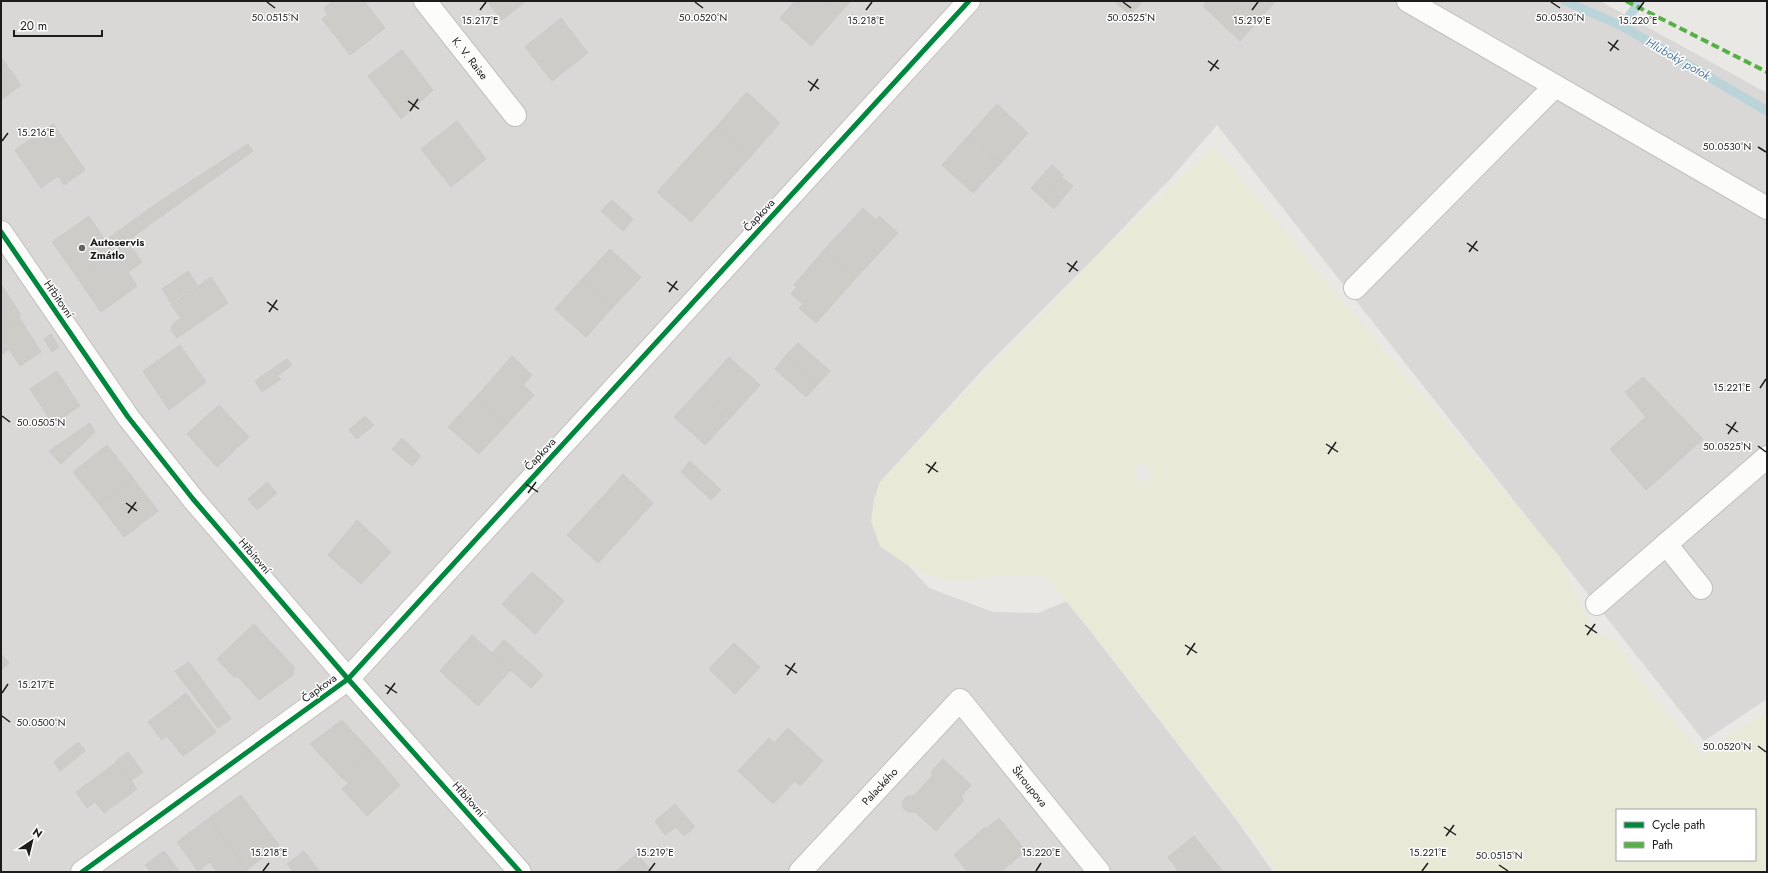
<svg xmlns="http://www.w3.org/2000/svg" width="1768" height="873" font-family="Jost,sans-serif">
<style>
.residential{fill:#d9d8d6}
.farmland{fill:#e9e9d8;fill-rule:evenodd}
.lines{fill:none;stroke-linecap:round;stroke-linejoin:round}
.stream{stroke:#bad4da;stroke-width:9}
.building{fill:#ceccc9;stroke:#cdcac6}
.minor-casing{stroke:#c1c0bf;stroke-width:24}
.minor{stroke:#fcfcfb;stroke-width:22}
.quiet{stroke:#55b145;stroke-width:4;stroke-dasharray:8 4;stroke-linecap:butt}
.cycleway-casing{stroke:#fff;stroke-width:8}
.cycleway{stroke:#00873e;stroke-width:5}
.ticks{fill:none;stroke:#1c1c1c;stroke-width:1.5}
.poi-dot{fill:#646362;stroke:#fff;stroke-width:1.5}
.labels{text-anchor:middle;stroke-width:3;stroke-linejoin:round;paint-order:stroke}
.street-label{font-size:11px;fill:#1c1c1c;stroke:#fff}
.poi-label{font-size:11px;font-weight:bold;fill:#1c1c1c;stroke:#fff;text-anchor:start}
.water-label{font-size:12px;font-style:italic;fill:#527aa2;stroke:#fff}
.ticks-label{font-size:10px;text-anchor:middle;fill:#1c1c1c;stroke:#fff;stroke-width:3;stroke-linejoin:round;paint-order:stroke}
</style>
<rect width="100%" height="100%" fill="#eae8e4"/>
<path class="residential" d="M1 1H1600L1767 93V699L1704 741 1217 125 1173 176 1098 254 986 366 880 482 874 500 880 546 907 564 929 588 993 612 1038 613 1067 601 1238 822 1273 872H1Z"/>
<path class="farmland" d="M1213 148 1231 166 1326 282 1560 557 1589 626 1598 636 1613 639 1654 697 1702 755 1767 711V872H1279L1099 641 1044 575H1004L972 579H945L930 575 904 563 880 546 871 521 874 500 880 482 989 367 1044 313 1098 254ZM1139 463 1147 466 1153 472V477L1146 482 1136 478 1134 469ZM1617 810H1755V860H1617Z"/>
<g class="lines">
<path class="stream" d="M1565 1 1622 26 1767 111
M1622 26 1640 1"/>
</g>
<path class="building" d="M333 1H364L385 28 350 55 322 19 328 15 324 8Z
M487 1H526L502 20Z
M795 1H823L838 15 811 46 780 18Z
M823 1H851L838 15Z
M1114 1H1143L1130 15Z
M1207 1H1272L1274 3 1240 41 1203 6Z
M561 18 588 53 552 81 525 47Z
M402 50 433 90 401 119 368 76Z
M1 57 21 85 1 100Z
M747 92 780 123 751 156 717 126Z
M997 104 1028 133 1001 163 969 135Z
M457 121 486 159 451 187 421 149Z
M53 124 85 170 64 185 58 176 41 188 15 150Z
M717 126 751 156 691 222 657 192Z
M969 135 1001 163 973 193 942 165Z
M248 144 253 151 163 215 156 204Z
M1052 165 1063 175 1043 199 1031 188Z
M1062 178 1073 186 1054 209 1043 199Z
M612 200 633 219 623 231 601 211Z
M156 204 163 215 118 248 110 237Z
M863 208 876 220 879 216 898 233 856 278 824 250Z
M89 216 113 252 77 277 52 242Z
M128 242 142 262 128 272 137 286 101 312 77 277Z
M610 249 641 277 613 307 582 279Z
M824 250 856 278 816 323 799 308 803 304 791 294 797 287 794 285Z
M188 271 197 285 171 303 162 289Z
M211 277 228 303 177 338 171 330 173 324 181 318 171 305Z
M582 279 613 307 586 337 555 309Z
M1 284 21 315 1 330Z
M19 317 41 352 20 366 9 349 1 355V331Z
M51 334 59 347 52 352 44 339Z
M798 343 830 371 818 384 786 355Z
M180 345 206 382 169 410 143 371Z
M786 355 818 384 806 397 775 369Z
M512 356 532 375 523 385 534 395 507 424 476 397Z
M729 357 760 385 733 415 702 387Z
M287 359 292 365 277 376 281 379 262 392 255 381Z
M57 371 80 406 53 424 30 389Z
M1643 377 1703 439 1646 490 1610 449 1646 417 1625 392Z
M702 387 733 415 705 445 674 417Z
M476 397 507 424 479 454 448 427Z
M219 405 249 437 217 467 187 434Z
M365 416 374 425 357 439 349 430Z
M90 423 95 432 61 464 49 451Z
M402 438 421 456 412 466 392 449Z
M107 445 133 478 99 504 73 472Z
M690 461 721 490 711 500 681 472Z
M623 474 653 503 626 533 595 505Z
M133 478 158 511 124 537 99 504Z
M267 482 277 493 257 510 248 499Z
M595 505 626 533 598 563 567 535Z
M357 520 391 552 361 584 328 555Z
M532 572 564 601 535 634 502 604Z
M254 624 294 667 293 675 259 700 237 676 235 678 217 659Z
M472 635 511 670 478 706 440 671Z
M504 640 543 675 531 688 492 653Z
M734 643 760 667 735 694 709 669Z
M1 654 9 663 1 670Z
M189 662 231 719 218 728 175 671Z
M186 693 216 732 183 756 167 736 162 740 148 722Z
M342 720 370 750 341 777 310 744Z
M788 728 823 761 800 786 795 781 773 804 738 771 769 738 774 743Z
M78 742 85 751 60 771 54 762Z
M370 750 400 785 367 816 342 789 349 783 341 777Z
M128 752 143 772 130 781 116 761Z
M943 759 971 785 961 797 964 800 936 831 915 812H908L903 808V801L907 796H914L933 775 931 772Z
M117 762 137 789 104 813 95 802 87 808 76 792Z
M241 795 279 845 247 870 209 818Z
M675 804 695 827 684 836 676 827 665 835 655 821Z
M209 818 247 870 243 872H217L210 862 198 871 177 842Z
M999 818 1026 851 1000 872H968L954 855 985 827 986 829Z
M1194 836 1223 872H1177V869L1168 857Z
M164 851 180 872H151L145 865Z
M304 851 320 872H293L287 864Z
M637 854 653 872H615Z"/>
<g class="lines">
<defs>
<g id="minor">
<path id="s1" d="M425 1 515 115"/>
<path d="M1408 1 1767 208"/>
<path d="M1 232 128 417 193 499 348 679 520 872"/>
<path d="M1355 288 1555 86"/>
<path d="M1666 544 1701 588"/>
<path d="M1597 604 1767 457"/>
<path d="M82 872 348 679 969 1"/>
<path id="s2" d="M800 872 960 700 1099 872"/>
</g>
</defs>
<use href="#minor" class="minor-casing"/>
<use href="#minor" class="minor"/>
<path class="quiet" d="M1626 1 1767 72"/>
<defs>
<path id="cycleway" d="M1 232 128 417 193 499 348 679 520 872
M82 872 348 679 969 1"/>
</defs>
<use href="#cycleway" class="cycleway-casing"/>
<use href="#cycleway" class="cycleway"/>
</g>
<path class="ticks" d="M267 2 275 8M695 2 703 8M1123 2 1131 8M1551 2 1560 8M480 10 486 2M866 10 872 2M1252 10 1258 2M1638 10 1644 2M1608 42 1619 50M1610 51 1618 40M1208 61 1219 69M1210 71 1218 60M808 81 819 89M810 91 818 79M408 101 419 109M410 111 418 99M2 141 8 133M1758 147 1766 152M1467 243 1478 251M1469 252 1477 241M1067 263 1078 271M1069 272 1077 261M667 282 678 290M669 292 677 281M267 302 278 310M269 312 277 300M1760 388 1766 379M2 416 10 422M1726 424 1738 432M1728 434 1736 422M1326 444 1338 452M1758 446 1766 452M1328 454 1336 442M926 464 938 472M928 473 936 462M526 484 538 492M528 493 536 482M126 503 137 511M128 513 136 502M1585 625 1597 633M1587 635 1595 624M1185 645 1197 653M1187 655 1195 643M785 665 797 673M787 675 795 663M385 685 397 693M2 693 8 684M387 694 395 683M2 716 10 722M1758 746 1766 752M1444 827 1456 835M1446 836 1454 825M1499 865 1508 871M263 871 269 863M649 871 655 863M1036 871 1041 863M1422 871 1428 863"/>
<circle class="poi-dot" cx="82" cy="248" r="4"/>
<g class="labels">
<g class="street-label">
<text dy="4" stroke="none"><textPath href="#s1" startOffset="73">K. V. Raise</textPath></text>
<text transform="translate(759 215) rotate(-47)" y="4">Čapkova</text>
<text transform="translate(59 299) rotate(55)" y="4">Hřbitovní</text>
<text transform="translate(540 454) rotate(-47)" y="4">Čapkova</text>
<text transform="translate(255 556) rotate(49)" y="4">Hřbitovní</text>
<text transform="translate(319 688) rotate(-36)" y="4">Čapkova</text>
<text dy="4" stroke="none"><textPath href="#s2" startOffset="117">Palackého</textPath></text>
<text dy="4" stroke="none"><textPath href="#s2" startOffset="346">Škroupova</textPath></text>
<text transform="translate(469 799) rotate(48)" y="4">Hřbitovní</text>
</g>
<g class="poi-label">
<text x="90" y="246">Autoservis<tspan x="90" dy="13">Zmátlo</tspan></text>
</g>
<g class="water-label">
<text transform="translate(1678 59) rotate(30)" y="4">Hluboký potok</text>
</g>
</g>
<g class="ticks-label">
<text x="1560" y="21">50.0530°N</text>
<text x="275" y="21">50.0515°N</text>
<text x="703" y="21">50.0520°N</text>
<text x="1131" y="21">50.0525°N</text>
<text x="480" y="24">15.217°E</text>
<text x="866" y="24">15.218°E</text>
<text x="1252" y="24">15.219°E</text>
<text x="1638" y="24">15.220°E</text>
<text x="36" y="136">15.216°E</text>
<text x="1727" y="150">50.0530°N</text>
<text x="1732" y="391">15.221°E</text>
<text x="41" y="426">50.0505°N</text>
<text x="1727" y="450">50.0525°N</text>
<text x="36" y="688">15.217°E</text>
<text x="41" y="726">50.0500°N</text>
<text x="1727" y="750">50.0520°N</text>
<text x="269" y="856">15.218°E</text>
<text x="655" y="856">15.219°E</text>
<text x="1041" y="856">15.220°E</text>
<text x="1428" y="856">15.221°E</text>
<text x="1499" y="859">50.0515°N</text>
</g>
<rect width="1768" height="873" fill="none" stroke="#1c1c1c" stroke-width="4"/>
<rect x="1616" y="809" width="140" height="52" fill="#ffffff" stroke="#a4a4a4"/>
<rect x="1624" y="822" width="20" height="6" fill="#00873e" stroke="#a4a4a4"/>
<text x="1652" y="829" font-size="12" fill="#1c1c1c">Cycle path</text>
<rect x="1624" y="842" width="20" height="6" fill="#55b145" stroke="#a4a4a4"/>
<text x="1652" y="849" font-size="12" fill="#1c1c1c">Path</text>
<g transform="translate(32 841) rotate(35)" stroke="#ffffff" stroke-width="3" paint-order="stroke">
<path d="M0-3L7 15L0 10L-7 15Z" fill="#1c1c1c"/>
<text y="-6" font-size="11" font-weight="bold" text-anchor="middle" fill="#1c1c1c">N</text>
</g>
<path d="M14 30v6h88v-6" fill="none" stroke="#1c1c1c" stroke-width="2"/>
<text x="20" y="30" font-size="12" fill="#1c1c1c" stroke="#ffffff" stroke-width="3" paint-order="stroke">20 m</text>
</svg>
